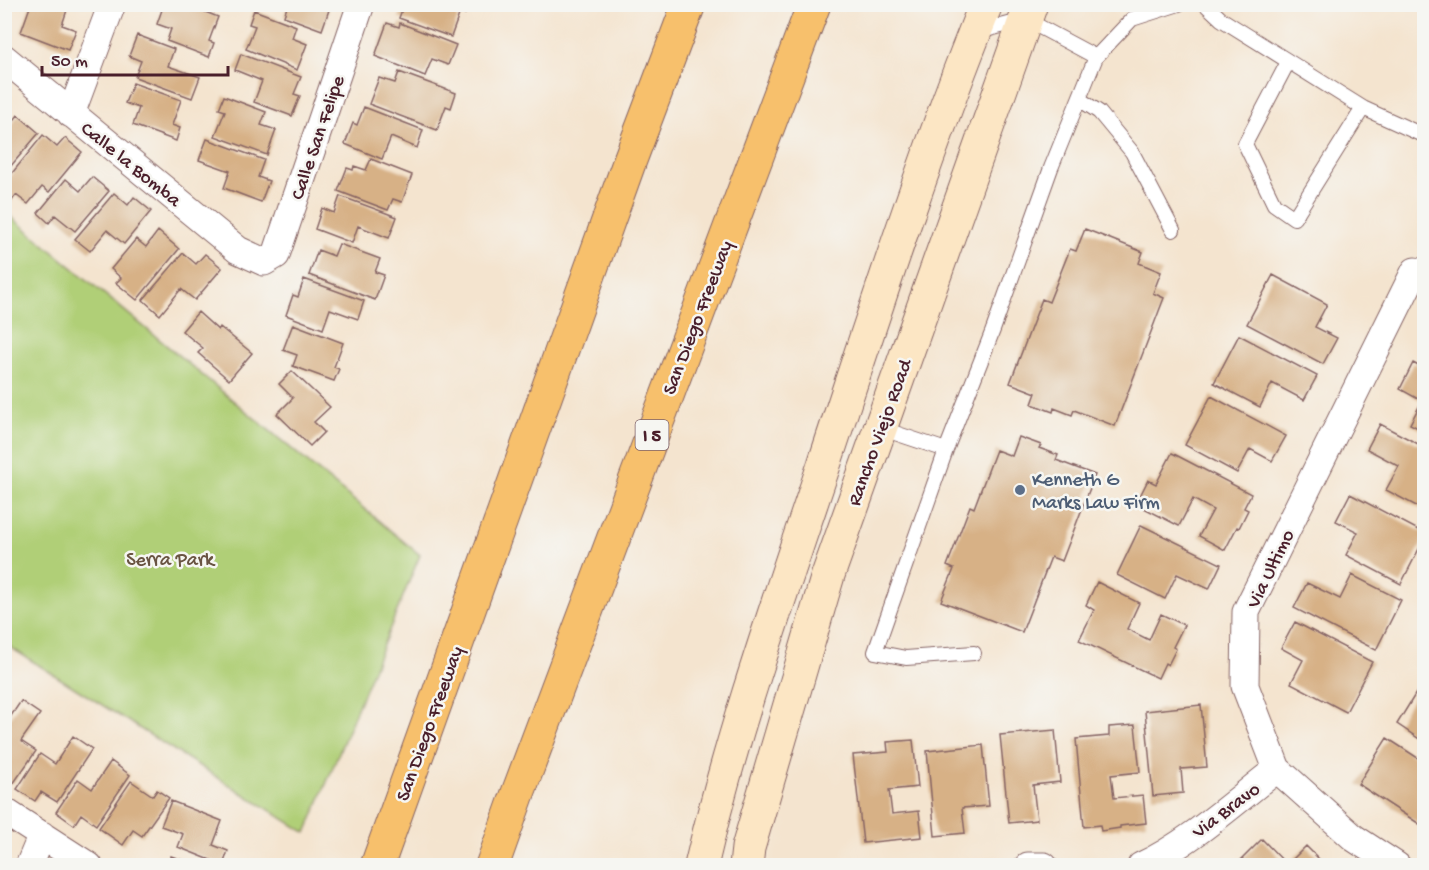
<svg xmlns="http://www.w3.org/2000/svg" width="1429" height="870" font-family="'Gochi Hand',sans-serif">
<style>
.green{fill:#b0cf77;stroke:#7d7751;stroke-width:1.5}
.building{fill:#d7b186}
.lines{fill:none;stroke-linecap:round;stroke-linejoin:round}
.lane-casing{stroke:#866464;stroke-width:16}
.street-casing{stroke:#866464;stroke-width:29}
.secondary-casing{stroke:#866464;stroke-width:35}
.highway-casing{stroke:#866464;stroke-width:35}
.lane{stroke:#fff;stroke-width:14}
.street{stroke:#fff;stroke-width:27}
.secondary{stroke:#fce6c4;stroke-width:33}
.highway{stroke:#f7c06c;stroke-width:33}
.service-dot{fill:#5c6f8a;stroke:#f6f6f2;stroke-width:2}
.labels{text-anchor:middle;stroke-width:5;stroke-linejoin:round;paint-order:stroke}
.shield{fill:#f6f6f2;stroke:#7e6067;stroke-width:1.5}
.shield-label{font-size:18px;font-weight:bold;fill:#4a1f2b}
.street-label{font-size:20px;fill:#4a1f2b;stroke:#f6f6f2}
.service-label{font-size:20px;fill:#4e5e75;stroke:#f6f6f2;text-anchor:start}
.park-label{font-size:20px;fill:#695442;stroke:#f6f6f2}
</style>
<rect width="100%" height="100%" fill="#f6f6f2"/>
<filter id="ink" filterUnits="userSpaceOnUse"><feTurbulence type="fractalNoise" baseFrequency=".0167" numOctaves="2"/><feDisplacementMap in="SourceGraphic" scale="12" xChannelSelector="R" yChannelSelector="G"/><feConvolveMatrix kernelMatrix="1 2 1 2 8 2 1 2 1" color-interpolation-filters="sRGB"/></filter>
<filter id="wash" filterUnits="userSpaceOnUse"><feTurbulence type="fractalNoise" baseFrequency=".008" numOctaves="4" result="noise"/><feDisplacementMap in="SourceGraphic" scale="24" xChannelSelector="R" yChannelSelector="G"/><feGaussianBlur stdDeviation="1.35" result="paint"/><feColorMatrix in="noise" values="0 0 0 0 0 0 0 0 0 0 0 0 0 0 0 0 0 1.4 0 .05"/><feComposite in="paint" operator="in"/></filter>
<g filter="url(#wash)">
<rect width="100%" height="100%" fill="#f4e4cf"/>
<path class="green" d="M4 211 420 555 306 833 5 644Z"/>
<g id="blocks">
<path class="building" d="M31 4H60L68 7 62 25 76 30 68 50 21 32Z
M164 4H185L218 17 209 41 214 43 209 57 167 41 171 29 157 24Z
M206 4H225L223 11Z
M288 4H321L320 6 329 10 322 30 284 16Z
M404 4H469L465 14 460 12 451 37 399 18Z
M254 10 296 26 292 38 307 44 297 70 246 49 255 26 249 24Z
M387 23 399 27 400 23 456 45 448 65 432 59 425 76 375 56Z
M137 35 174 49 168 66 200 77 192 98 135 77 141 61 129 56Z
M241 54 301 77 294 94 300 96 292 116 254 102 262 81 235 70Z
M399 72 456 93 451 108 446 106 437 130 369 104 379 78 395 83Z
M133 83 181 100 172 125 180 128 176 141 133 125 139 108 125 103Z
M4 90 11 96 4 103Z
M224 96 266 112 261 125 276 130 267 155 215 136 225 111 219 109Z
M364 107 423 130 417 148 391 137 382 159 345 144 353 123 357 125Z
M18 115 39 133 4 174V125L8 128Z
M43 135 57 147 65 138 82 152 49 192 42 187 28 204 16 195 10 203 4 199V183Z
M207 139 264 160 258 177 269 181 261 202 224 188 230 171 199 160Z
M371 159 412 175 402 202 393 199 388 210 338 191 347 168 353 170 354 166 366 170Z
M92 177 109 191 75 231 55 215 49 223 38 213 66 179 80 191Z
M114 193 128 205 134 197 151 211 124 244 107 230 90 251 75 239Z
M340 196 397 217 389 238 358 226 352 243 315 229 322 208 334 213Z
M1085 229 1143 252 1139 263 1161 272 1153 293 1164 298 1115 426 1074 410 1072 415 1054 408 1053 412 1032 404 1036 393 1010 383 1042 299 1049 302 1070 249 1076 251Z
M158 231 179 249 137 300 116 283 121 278 111 269 136 239 146 247Z
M339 244 380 259 375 272 384 275 375 300 309 275 318 250 334 256Z
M183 253 196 264 205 254 222 268 195 300 181 289 160 315 143 300Z
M1273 275 1327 304 1315 327 1337 338 1323 364 1247 324Z
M304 279 364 301 358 319 330 309 323 329 286 315 293 295 298 297Z
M198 312 218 330 220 327 252 353 229 380 198 353 203 348 182 331Z
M293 324 343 343 334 367 339 369 334 381 293 366 297 355 283 350Z
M1239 335 1317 376 1304 400 1272 383 1260 407 1214 383Z
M1413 363 1424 369V431L1410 424 1422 401 1400 389Z
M292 371 330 407 314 422 324 432 310 446 277 414 293 398 279 384Z
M1211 396 1286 436 1272 461 1250 449 1237 473 1185 445Z
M1380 424 1424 447V510L1386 490 1399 466 1367 449Z
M1019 437 1041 445 1039 448 1058 455 1056 460 1095 475 1062 561 1051 557 1022 632 941 601 954 569 947 566 970 506 974 508 996 450 1012 456Z
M1172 453 1251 494 1244 508 1248 510 1239 528 1237 527 1225 550 1199 536 1213 510 1193 499 1179 526 1136 504 1148 480 1156 484Z
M1350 494 1424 533V539L1401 584 1346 555 1358 532 1336 521Z
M1141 525 1221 564 1209 589 1177 574 1165 599 1117 575Z
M1352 575 1401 600 1376 650 1294 608 1307 583 1340 599Z
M1097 582 1139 603 1127 629 1149 640 1161 614 1184 625 1173 647 1176 649 1168 665 1165 663 1158 678 1079 640 1094 610 1086 605Z
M1295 622 1372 662 1346 712 1291 683 1303 660 1281 648Z
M1424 680V742L1397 724Z
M21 701 40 714 21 741 36 751 13 784 4 779V726Z
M1201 705 1207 767 1181 769 1183 793 1153 796 1145 711Z
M1135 725 1140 772 1111 775 1114 798 1143 795 1146 823 1120 826V828L1101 831 1100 825 1084 827 1076 739 1109 736V727Z
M1055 730 1060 782 1033 785 1037 820 1009 823 1000 735Z
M73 736 92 749 57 802 41 792 35 801 17 789 40 754 55 764Z
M1387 738 1424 762V789L1423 792 1424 793V827L1358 784Z
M913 740 918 787 889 790 892 814 919 811 922 837 863 843 853 755 888 752 887 742Z
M983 745 989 806 962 808 965 833 935 836 927 751Z
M111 761 130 775 96 825 81 814 74 825 56 812 78 779 92 789Z
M131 781 153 796 157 790 169 798 142 836 133 830 123 845 99 828Z
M171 801 222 821 213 845 228 851 223 865 178 847 183 834 161 826Z
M1262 839 1287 865 1306 846 1326 866H1247L1241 860Z
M171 856 196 865V866H168Z"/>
</g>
</g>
<g filter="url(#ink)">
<use href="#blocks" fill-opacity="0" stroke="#866464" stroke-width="1.5"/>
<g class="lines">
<defs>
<path id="lane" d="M1205 4 1221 19 1363 108 1418 133 1424 130
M1025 19 1096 57 1132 19 1179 4
M978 32 1024 20
M1288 62 1245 144 1274 204 1294 218 1363 108
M1079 99 1099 112 1132 152 1173 230
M880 428 946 450 993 330 1051 168 1096 57
M946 450 875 652 906 658 974 653"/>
<path id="street" d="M4 58 238 250 264 262 276 255 361 4
M71 114 112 4
M4 811 89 866
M29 866 42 835
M1028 866H1044
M1141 866C1190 843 1234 802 1277 769
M1397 866 1354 838 1277 769 1245 686 1246 612 1415 271"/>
<path id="secondary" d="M701 866C733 729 780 597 824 465 875 310 925 155 986 4
M746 866 748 848 828 575 1031 4"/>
<path id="highway" d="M377 866 630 160 689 4
M492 866 518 793 814 4"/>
</defs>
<use href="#lane" class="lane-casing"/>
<use href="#street" class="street-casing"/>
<use href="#secondary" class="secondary-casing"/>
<use href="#highway" class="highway-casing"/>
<use href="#lane" class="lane"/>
<use href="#street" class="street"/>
<use href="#secondary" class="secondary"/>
<use href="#highway" class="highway"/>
</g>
</g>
<circle class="service-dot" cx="1020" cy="490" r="6"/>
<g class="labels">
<rect class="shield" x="635.5" y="420" width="33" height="30" rx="4.5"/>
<g class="shield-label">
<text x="652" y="441">I 5</text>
</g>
<g class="street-label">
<text transform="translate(316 137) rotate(-71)" y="7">Calle San Felipe</text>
<text transform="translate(132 163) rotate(39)" y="7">Calle la Bomba</text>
<text transform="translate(696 317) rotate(-69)" y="7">San Diego Freeway</text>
<text transform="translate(878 432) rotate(-70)" y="7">Rancho Viejo Road</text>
<text transform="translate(1269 568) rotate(-64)" y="7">Via Ultimo</text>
<text transform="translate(428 723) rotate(-70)" y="7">San Diego Freeway</text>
<text transform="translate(1225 809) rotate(-37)" y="7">Via Bravo</text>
</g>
<g class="service-label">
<text x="1032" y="485">Kenneth G<tspan x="1032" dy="23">Marks Law Firm</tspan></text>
</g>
<g class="park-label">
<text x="170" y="565">Serra Park</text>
</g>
</g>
<rect width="1429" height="870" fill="none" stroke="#f6f6f2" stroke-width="24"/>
<path d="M42 66v9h186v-9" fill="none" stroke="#4a1f2b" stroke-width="3"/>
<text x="51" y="66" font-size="18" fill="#4a1f2b" stroke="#f6f6f2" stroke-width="4.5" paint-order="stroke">50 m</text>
</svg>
